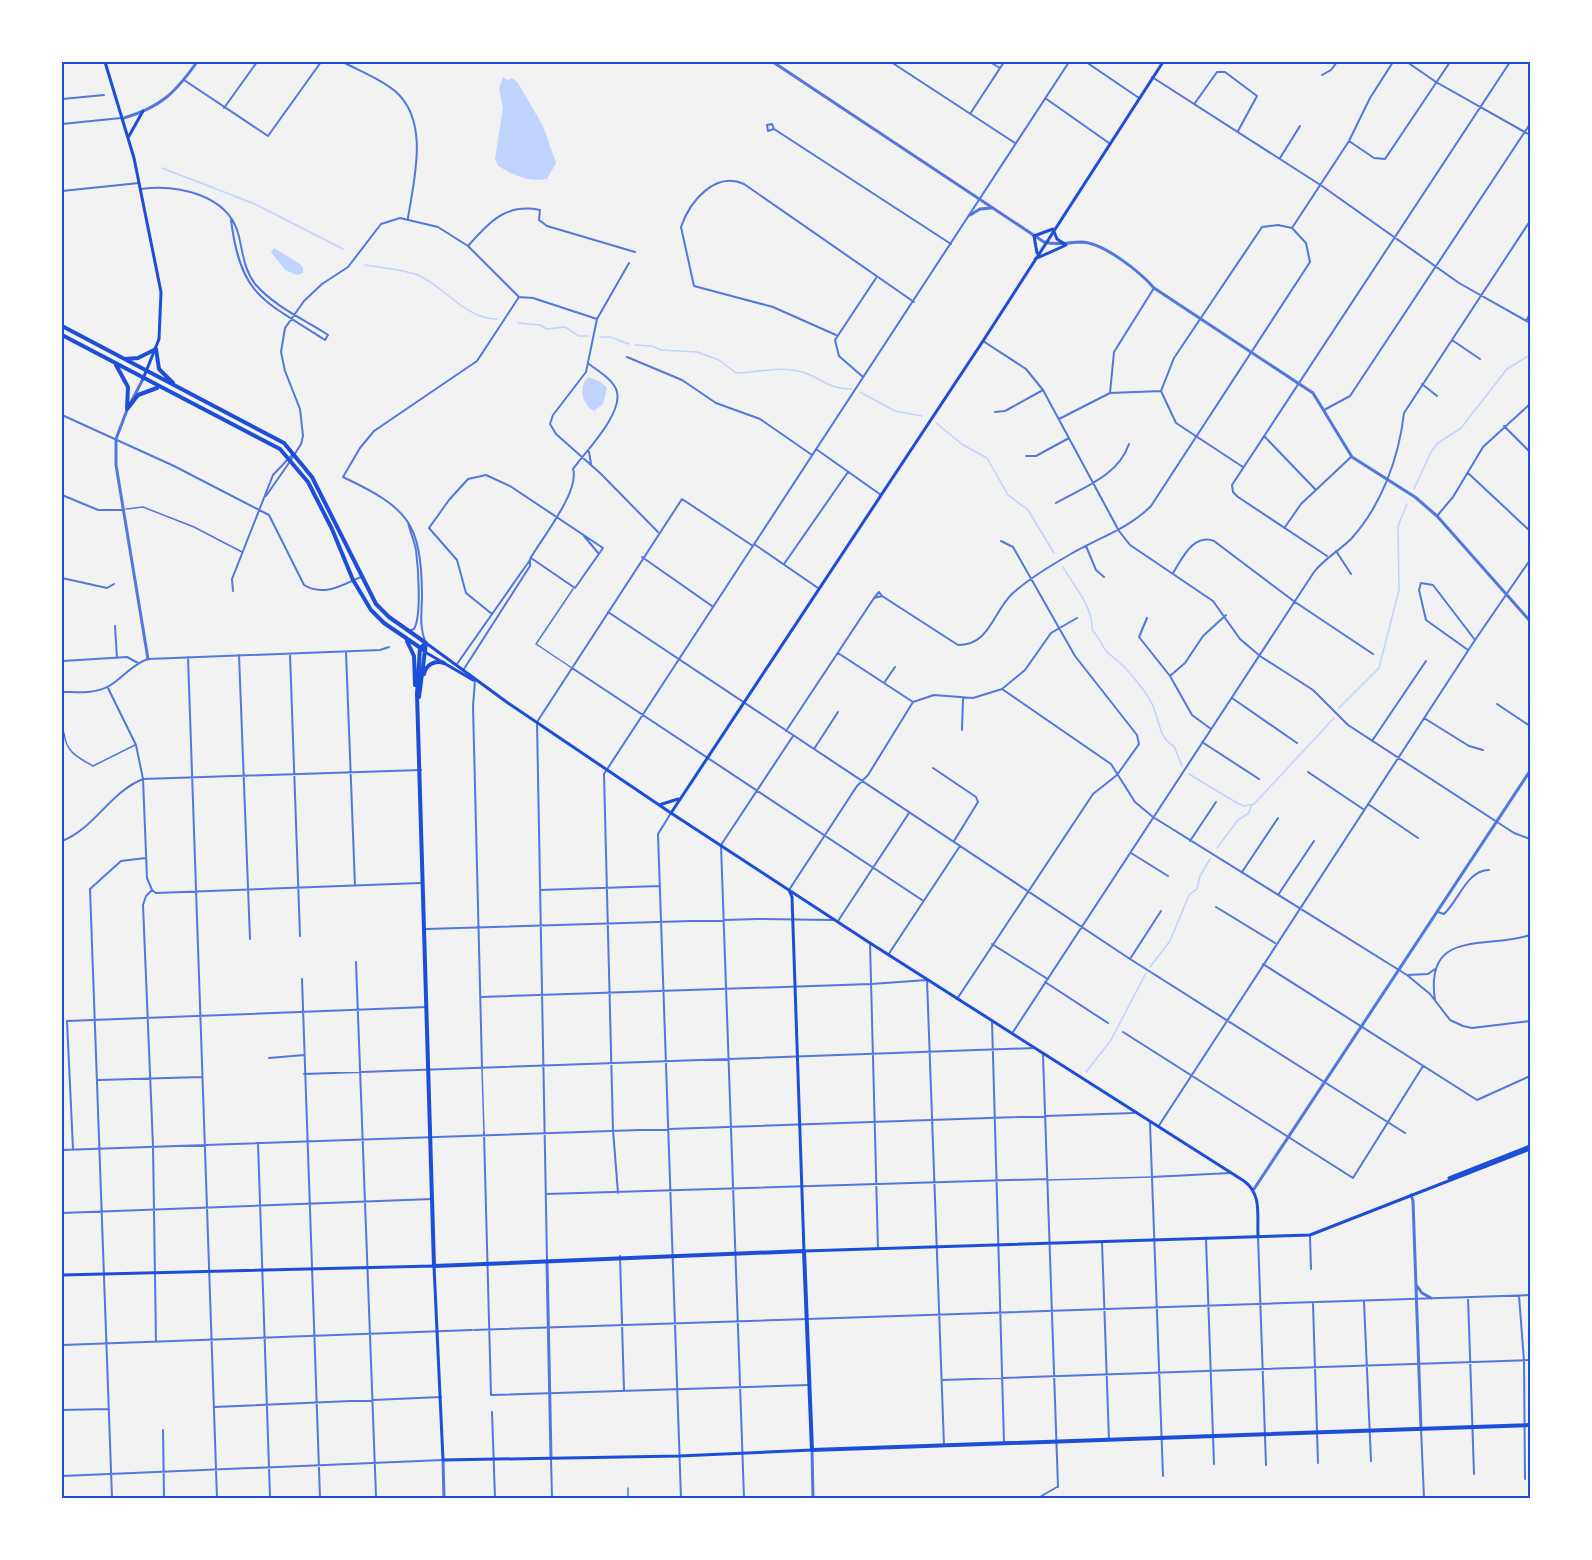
<svg xmlns="http://www.w3.org/2000/svg" width="1592" height="1560" font-family="'Source Sans 3',sans-serif">
<style>
.water{fill:#bfd3fe}
.lines{fill:none;stroke-linecap:round;stroke-linejoin:round}
.stream{stroke:#bfd3fe;stroke-width:1.5}
.service{stroke:#5277de;stroke-width:1.5}
.pedestrian{stroke:#5277de;stroke-width:1.5}
.minor{stroke:#5277de;stroke-width:2}
.tertiary{stroke:#5277de;stroke-width:3}
.secondary{stroke:#1d4ed8;stroke-width:3}
.primary{stroke:#1d4ed8;stroke-width:4}
.neatline{fill:none;stroke:#1d4ed8;stroke-width:2}
</style>
<rect width="100%" height="100%" fill="#f2f2f2"/>
<path class="water" d="M503 77 508 80 512 78 518 83 543 126 556 163 547 179C528 182 514 175 498 166L495 159 503 108 499 89Z
M274 248 300 264 303 267V273L297 275 285 270 271 252Z
M588 377 601 382 607 388 603 404 594 411C582 405 578 388 588 377Z"/>
<g class="lines">
<path class="stream" d="M162 168 255 204 343 249
M365 265C382 268 404 269 420 276 445 288 468 320 497 319
M518 323 540 325 547 329 565 327 579 336H588
M600 337H610L629 344
M635 345 652 346 661 350 697 352 719 360 736 373C757 373 777 366 798 371 820 375 824 389 852 389
M860 392 895 411 922 416
M936 423 963 445 987 458 1008 495 1028 510 1054 553
M1414 489 1431 452 1438 443 1461 428 1507 369 1530 355
M1063 567C1073 585 1094 608 1092 630 1098 636 1100 641 1104 648 1108 654 1116 659 1121 664 1129 671 1145 691 1150 700 1160 716 1157 738 1174 746L1182 766
M1339 708 1379 668 1399 590 1398 526 1407 504
M1189 774 1237 803 1244 806 1254 804 1334 718
M1217 848 1238 820 1249 813 1251 806
M1150 967 1170 941 1189 895 1197 889 1200 876 1210 859
M1086 1072 1111 1040 1146 973"/>
<path class="service" d="M126 509 143 507 194 527 242 552
M572 668 536 644 573 589
M64 733C66 752 77 757 93 766L135 745
M482 1068 484 1133
M1048 1180 1151 1177
M1038 1498 1057 1487"/>
<path class="pedestrian" d="M628 1488V1498"/>
<path class="minor" d="M343 62C360 71 381 79 395 91 430 121 414 179 408 218
M891 62 1015 143
M990 62 1000 68
M1086 62 1139 98
M1407 62 1436 82 1530 135
M1322 75 1331 70 1337 62
M1152 77 1322 186 1459 283 1530 323
M184 80 268 136 321 62
M1045 98 1109 143
M62 99 104 95
M1195 103 1217 72H1225L1257 96 1238 131
M224 108 257 62
M970 114 1004 62
M62 124 121 118
M774 129 768 131 767 125 772 124 774 129 951 244
M1349 141 1374 158 1385 159 1450 62
M1280 158 1300 126
M141 189C175 184 227 194 238 233 243 251 243 269 256 285 274 306 305 320 328 335L325 340C264 300 241 298 231 220
M62 191 139 183
M468 246C489 222 506 203 540 210L539 220 547 226 635 252
M629 263 597 319 586 372 553 415 550 424 556 434 600 473 658 532
M1526 321 1530 314
M836 335 773 307 694 286 681 227C690 201 715 171 744 184L914 302
M1452 340 1480 359
M983 341 1026 369 1043 390 1119 531 1130 545 1213 601 1240 639 1260 656 1313 690 1348 725 1514 833 1530 839
M627 357 682 380 716 403 760 419 812 455
M863 377 839 356 835 340 876 278
M1422 384 1437 396
M1161 391 1174 358 1262 227 1278 225 1292 228
M1161 391 1176 423 1243 467
M1110 393 1114 352 1154 288
M1324 410 1350 396 1530 124
M995 412 1005 411 1043 390
M62 415 174 466 269 515 304 585C324 597 342 585 361 577
M1059 419 1110 393 1161 391
M1504 426 1530 452
M1264 436 1315 489
M816 449 881 495
M589 452 591 464
M1026 456H1036L1069 438
M1468 473 1530 531
M62 495 98 510H123
M266 496 291 460 301 444 303 436 300 409 285 371 281 352 285 328 304 301 322 284 348 267 381 224 400 218 438 227 468 246 519 297 533 298 597 319
M1056 503C1084 487 1118 476 1129 444
M1437 516 1453 497 1483 447 1530 404
M408 522C410 532 414 540 416 550 418 566 422 615 414 629L409 631
M1285 527 1301 504 1351 457
M584 536 599 554
M754 544 818 588
M1086 546 1096 570 1104 577
M1336 551 1351 574
M1327 556 1238 497 1233 492 1232 485 1510 62
M642 557 712 606
M530 559C542 538 580 491 573 469 585 452 626 411 616 389 612 379 598 371 589 364
M784 564 848 472
M1173 573C1182 559 1193 533 1214 541L1295 602 1373 654
M62 578 107 588 114 584
M233 591 232 579 273 475 292 455
M874 598 879 592 882 596
M608 612 1130 959 1405 1133
M492 614 466 593 457 560 429 528 449 500 468 479 486 475 510 486 603 548 575 588 531 558
M1147 618 1139 637 1170 676 1192 715 1211 729
M115 626 117 658
M425 641C419 626 422 610 422 594 421 522 408 508 343 477L360 448 374 431 477 361 519 297
M1468 650 1426 620 1419 590 1421 583 1433 585 1475 640
M346 652 355 886
M838 653 913 702
M290 654 300 936
M239 655 250 939
M188 657 217 1498
M63 661 127 657 138 663
M457 664 530 560V566L464 669
M572 668 922 900
M1170 676 1185 663 1203 636 1226 615
M475 680 473 706 482 1067
M884 683 895 667
M108 688 136 745 143 779 147 878 152 890
M1002 689 1111 764 1135 802 1153 817 1407 975
M62 692C77 692 95 694 109 686 123 678 132 664 148 659L380 650 389 647
M1232 698 1297 743
M1497 704 1530 726
M1424 718 1469 746 1483 750
M962 730 963 699
M786 731 874 598 882 596 958 645C990 645 993 612 1012 594 1028 579 1050 566 1069 555 1097 538 1127 530 1151 506L1310 262 1306 243 1292 228 1349 141 1370 98 1393 62
M1372 741 1426 661
M1202 742 1259 779
M814 749 838 712
M933 768 976 797 978 802 954 841
M1308 772 1363 809
M1368 804 1418 838
M671 813 658 834 681 1498
M62 841C94 829 110 792 143 779L421 770
M1190 841 1216 802
M1131 853 1168 876
M1242 872 1278 818
M152 890 146 896 143 905 153 1146 156 1342
M152 890 156 893 421 883
M540 890 660 886
M789 890 857 786 868 775 913 702 934 695 973 698 1002 689 1025 670 1051 633 1077 618
M1278 895 1314 841
M1216 907 1275 943
M1438 912 1444 914C1459 900 1467 870 1489 870
M838 921 909 813
M426 929 757 919 833 920
M870 943 878 1249
M992 944 1046 978
M888 955 960 846
M1130 959 1161 911
M356 962 376 1496
M1263 964 1477 1100 1530 1076
M1435 969 1428 974 1407 975 1430 994 1450 1020 1463 1026 1472 1028 1530 1021
M1045 982 1108 1023
M481 997 871 984 927 980 944 1446
M957 999 1093 794 1117 775 1139 744 1137 735 1075 656 1013 547 1001 541
M1435 1000C1424 927 1488 950 1530 935
M992 1021 1004 1443
M1013 1032 1314 572C1325 558 1339 551 1351 539 1382 505 1399 457 1404 413L1530 221
M1123 1032 1353 1178 1423 1066
M1043 1055 1058 1487
M269 1058 304 1055
M304 1074 1035 1048
M98 1080 202 1077
M1150 1123 1163 1476
M1158 1127 1475 640 1530 560
M484 1133 491 1395 808 1385
M258 1143 270 1497
M73 1149 67 1021 427 1007
M62 1150 1134 1113
M1152 1177 1230 1173
M618 1193 613 1130 604 774 1069 62
M546 1194 1047 1179
M62 1213 432 1199
M1258 1236 1266 1465
M1310 1236 1311 1269
M1206 1239 1214 1464
M1102 1242 1109 1440
M620 1256 624 1390
M547 1260 537 722 682 499 753 546
M1519 1296 1524 1361 1525 1479
M1468 1297 1474 1474
M1364 1302 1371 1461
M1313 1304 1318 1463
M474 1330 1530 1295
M62 1345 472 1330
M942 1380 1530 1360
M214 1407 441 1397
M62 1410 109 1409
M492 1412 495 1498
M1421 1429 1424 1498
M163 1430 164 1498
M551 1459 552 1498
M62 1476 443 1460
M112 1498 90 889 121 861 146 858
M270 1498H320L302 979
M744 1498 721 845 793 736"/>
<path class="tertiary" d="M773 62 1044 242C1058 246 1068 242 1082 242 1104 243 1140 272 1154 288L1313 393 1352 457 1415 497 1437 516 1530 621
M124 118C161 107 175 93 197 62
M970 215 980 209 991 208
M130 404 143 379
M127 410 116 439V465L148 659
M1254 1189 1530 771
M1411 1195 1413 1201 1421 1429
M547 1261 551 1458
M1417 1286 1422 1293 1431 1298
M812 1450 813 1498
M443 1460 444 1498"/>
<path class="secondary" d="M105 62 134 158 161 292 159 339 143 379
M129 136 143 111
M1037 253 1034 236 1053 229 1057 239 1066 245
M1035 259 1064 246
M426 643 508 703 671 813 870 943 1244 1181C1262 1194 1257 1215 1258 1235
M425 652 473 680
M659 805 678 799
M671 813 983 341 1163 62
M789 890 792 897 804 1251 1310 1235 1530 1149
M1449 1178 1530 1146
M62 1275 434 1266 443 1460 679 1456 812 1450"/>
<path class="primary" d="M62 326 284 443 312 477 376 604 389 617 426 643
M62 335 280 449 308 482 332 529 353 580 371 610 384 623 425 651
M125 359 138 358 156 349 159 369 173 383
M116 365 128 387 127 409
M128 408 138 395 157 388
M407 641 414 656 415 685
M426 643 420 648 417 694 434 1266 804 1251 812 1450 1530 1425
M424 674C426 665 434 660 444 663
M419 697 426 643"/>
</g>
<rect width="1592" height="1560" fill="none" stroke="#ffffff" stroke-width="126"/>
<rect x="63" y="63" width="1466" height="1434" class="neatline"/>
</svg>
